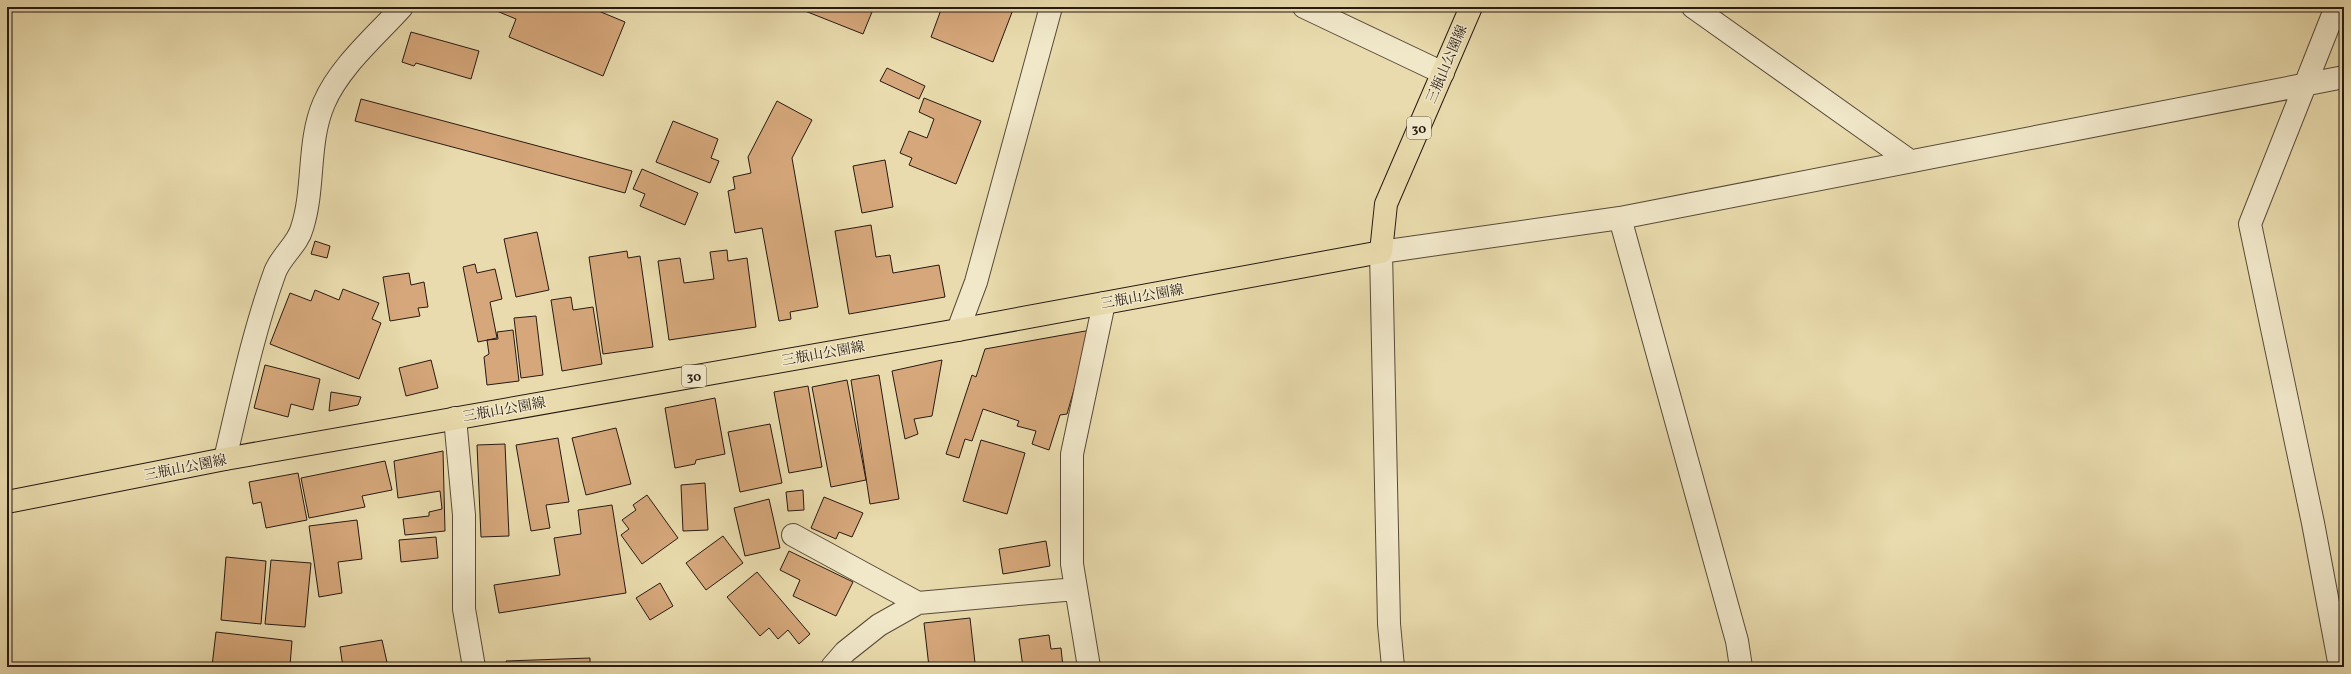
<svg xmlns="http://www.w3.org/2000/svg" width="2351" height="674" font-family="Vollkorn,'Noto Serif JP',serif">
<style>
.building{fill:#d5a77a;stroke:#271912}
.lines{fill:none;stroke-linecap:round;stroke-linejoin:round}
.minor-casing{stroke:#584a39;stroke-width:24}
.major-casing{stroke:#271912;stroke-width:24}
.minor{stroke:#f1e8ca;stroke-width:22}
.major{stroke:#e9dbad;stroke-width:22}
.labels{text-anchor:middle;stroke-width:3;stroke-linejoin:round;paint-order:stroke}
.shield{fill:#f1e8ca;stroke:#645749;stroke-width:1}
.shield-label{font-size:13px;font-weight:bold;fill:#271912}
.street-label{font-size:14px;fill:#271912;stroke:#f1e8ca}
</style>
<rect width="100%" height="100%" fill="#e9dbad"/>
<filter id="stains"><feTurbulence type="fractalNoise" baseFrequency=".005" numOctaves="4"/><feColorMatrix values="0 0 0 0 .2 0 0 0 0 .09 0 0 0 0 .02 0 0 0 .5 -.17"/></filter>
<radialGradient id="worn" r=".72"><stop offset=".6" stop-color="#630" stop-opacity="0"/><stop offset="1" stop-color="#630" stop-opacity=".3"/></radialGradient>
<path class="building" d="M487 7H589L625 22 603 76 509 37 516 19Z
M795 7H874L863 34Z
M942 7H1014L993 62 931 37Z
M411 32 479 51 471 79 416 63 414 66 402 62Z
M887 68 925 86 919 99 880 81Z
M924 98 981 121 956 184 909 165 912 158 900 153 909 131 927 138 934 119 919 112Z
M361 99 632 171 625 193 355 121Z
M777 101 812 120 792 158 818 307 790 312 791 319 779 321 762 228 735 233 728 191 735 189 733 177 751 173 748 157Z
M673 121 718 139 711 158 719 161 710 183 656 162Z
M885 160 893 207 862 213 853 166Z
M642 169 698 193 685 225 640 206 645 194 633 189Z
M871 225 876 257 890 255 893 273 939 265 945 297 849 314 835 231Z
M537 232 549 290 516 297 504 239Z
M315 241 330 246 327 258 311 254Z
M727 250 728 261 747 258 756 327 669 340 658 261 680 258 684 283 714 279 710 252Z
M627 251 628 258 640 256 653 347 603 354 589 257Z
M475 264 477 273 495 269 502 299 490 302 497 338 478 342 463 267Z
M409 273 411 285 424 282 428 307 418 308 420 316 390 321 383 277Z
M343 289 379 303 372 319 381 323 359 379 270 344 290 293 311 301 315 290 339 300Z
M571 297 573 310 593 307 602 364 562 371 551 300Z
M536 316 543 375 521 378 514 318Z
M513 330 519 381 487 385 484 357 489 354 487 340 498 339 497 332Z
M1091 330 1067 414 1060 415 1049 450 1032 444 1036 431 1017 426 1019 421 983 409 972 441 965 439 959 458 946 454 972 375 976 377 985 349Z
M431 360 438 388 406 396 399 368Z
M942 360 932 416 914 419 918 434 905 439 892 371Z
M265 365 320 379 313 410 291 404 288 417 254 408Z
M879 375 899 499 870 504 851 380Z
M847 380 866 480 831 487 812 387Z
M808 386 822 467 789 473 774 392Z
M331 392 361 397 358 405 329 411Z
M715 398 725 454 696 460 695 464 675 468 665 408Z
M770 424 782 483 740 492 728 432Z
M616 428 631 484 586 495 572 438Z
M558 438 569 502 546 505 550 528 531 531 516 445Z
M981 440 1025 453 1007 514 963 501Z
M505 444 509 536 481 537 477 445Z
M443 451 445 531 405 535 403 519 429 516V512L442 509 440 491 398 498 394 461Z
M385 461 392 490 362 496 365 507 309 518 301 478Z
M298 473 307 520 266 528 261 502 253 504 249 482Z
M705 483 708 530 683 531 681 485Z
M803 490 804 510 788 511 786 492Z
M647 495 678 538 642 564 621 535 629 529 622 520 636 510 633 505Z
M824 497 863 513 852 537 839 532 836 539 811 528Z
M769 499 780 548 745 556 734 508Z
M612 505 626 593 499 613 494 585 560 575 554 538 581 534 578 510Z
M357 520 362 559 338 562 342 593 319 597 309 526Z
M723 536 743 563 706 590 686 563Z
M436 537 438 558 401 562 399 540Z
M1046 541 1050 566 1003 574 999 549Z
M789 551 853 582 836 616 793 596 800 580 780 570Z
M226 557 266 561 261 624 221 620Z
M271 560 311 563 305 627 265 624Z
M757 572 810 634 799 644 788 630 778 639 769 628 760 636 727 597Z
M660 583 673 606 650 620 636 598Z
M970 618 975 663 929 667 924 623Z
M216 632 292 641 290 665 212 666Z
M1049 635 1051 649 1061 648 1063 667H1023L1019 639Z
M382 640 388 667H343L340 647Z
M590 658V667H507L506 661Z"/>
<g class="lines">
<defs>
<path id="minor" d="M1304 7 1443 73
M1693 7 1910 161
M2336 7 2250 224 2313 523 2340 667
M1620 218 1737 641 1741 667
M958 330 976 282 1051 7
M455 418 464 515V609L474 667
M225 459C240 396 253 333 275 272 281 256 298 244 302 228 315 188 307 142 324 103 340 66 376 36 402 7
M793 535 918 603
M832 667 845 652 879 625 918 603 1076 589
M1089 667 1072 564V454L1104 303
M1393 667 1389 624 1381 252 1620 218 2344 77"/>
<path id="major" d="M7 502 225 459 958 330 1381 252 1386 204 1471 7"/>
</defs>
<use href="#minor" class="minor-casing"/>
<use href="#major" class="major-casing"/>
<use href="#minor" class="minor"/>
<use href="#major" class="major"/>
</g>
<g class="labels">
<g class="shield">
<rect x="1407" y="117" width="24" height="22" rx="3"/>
<rect x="682" y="365" width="24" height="22" rx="3"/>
</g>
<g class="shield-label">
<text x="1419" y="133">30</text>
<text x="694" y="381">30</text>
</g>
<g class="street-label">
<text transform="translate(1446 64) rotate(-67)" y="5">三瓶山公園線</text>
<text transform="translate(1142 296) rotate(-10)" y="5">三瓶山公園線</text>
<text transform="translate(823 353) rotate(-10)" y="5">三瓶山公園線</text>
<text transform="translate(504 409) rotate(-10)" y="5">三瓶山公園線</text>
<text transform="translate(185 467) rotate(-11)" y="5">三瓶山公園線</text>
</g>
</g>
<rect width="2351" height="674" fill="none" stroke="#e9dbad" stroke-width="24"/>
<rect x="8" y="8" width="2335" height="658" fill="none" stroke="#271912" stroke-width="2"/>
<rect x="12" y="12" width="2327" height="650" fill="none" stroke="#271912"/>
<rect width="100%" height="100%" filter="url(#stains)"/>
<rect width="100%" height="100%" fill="url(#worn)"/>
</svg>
